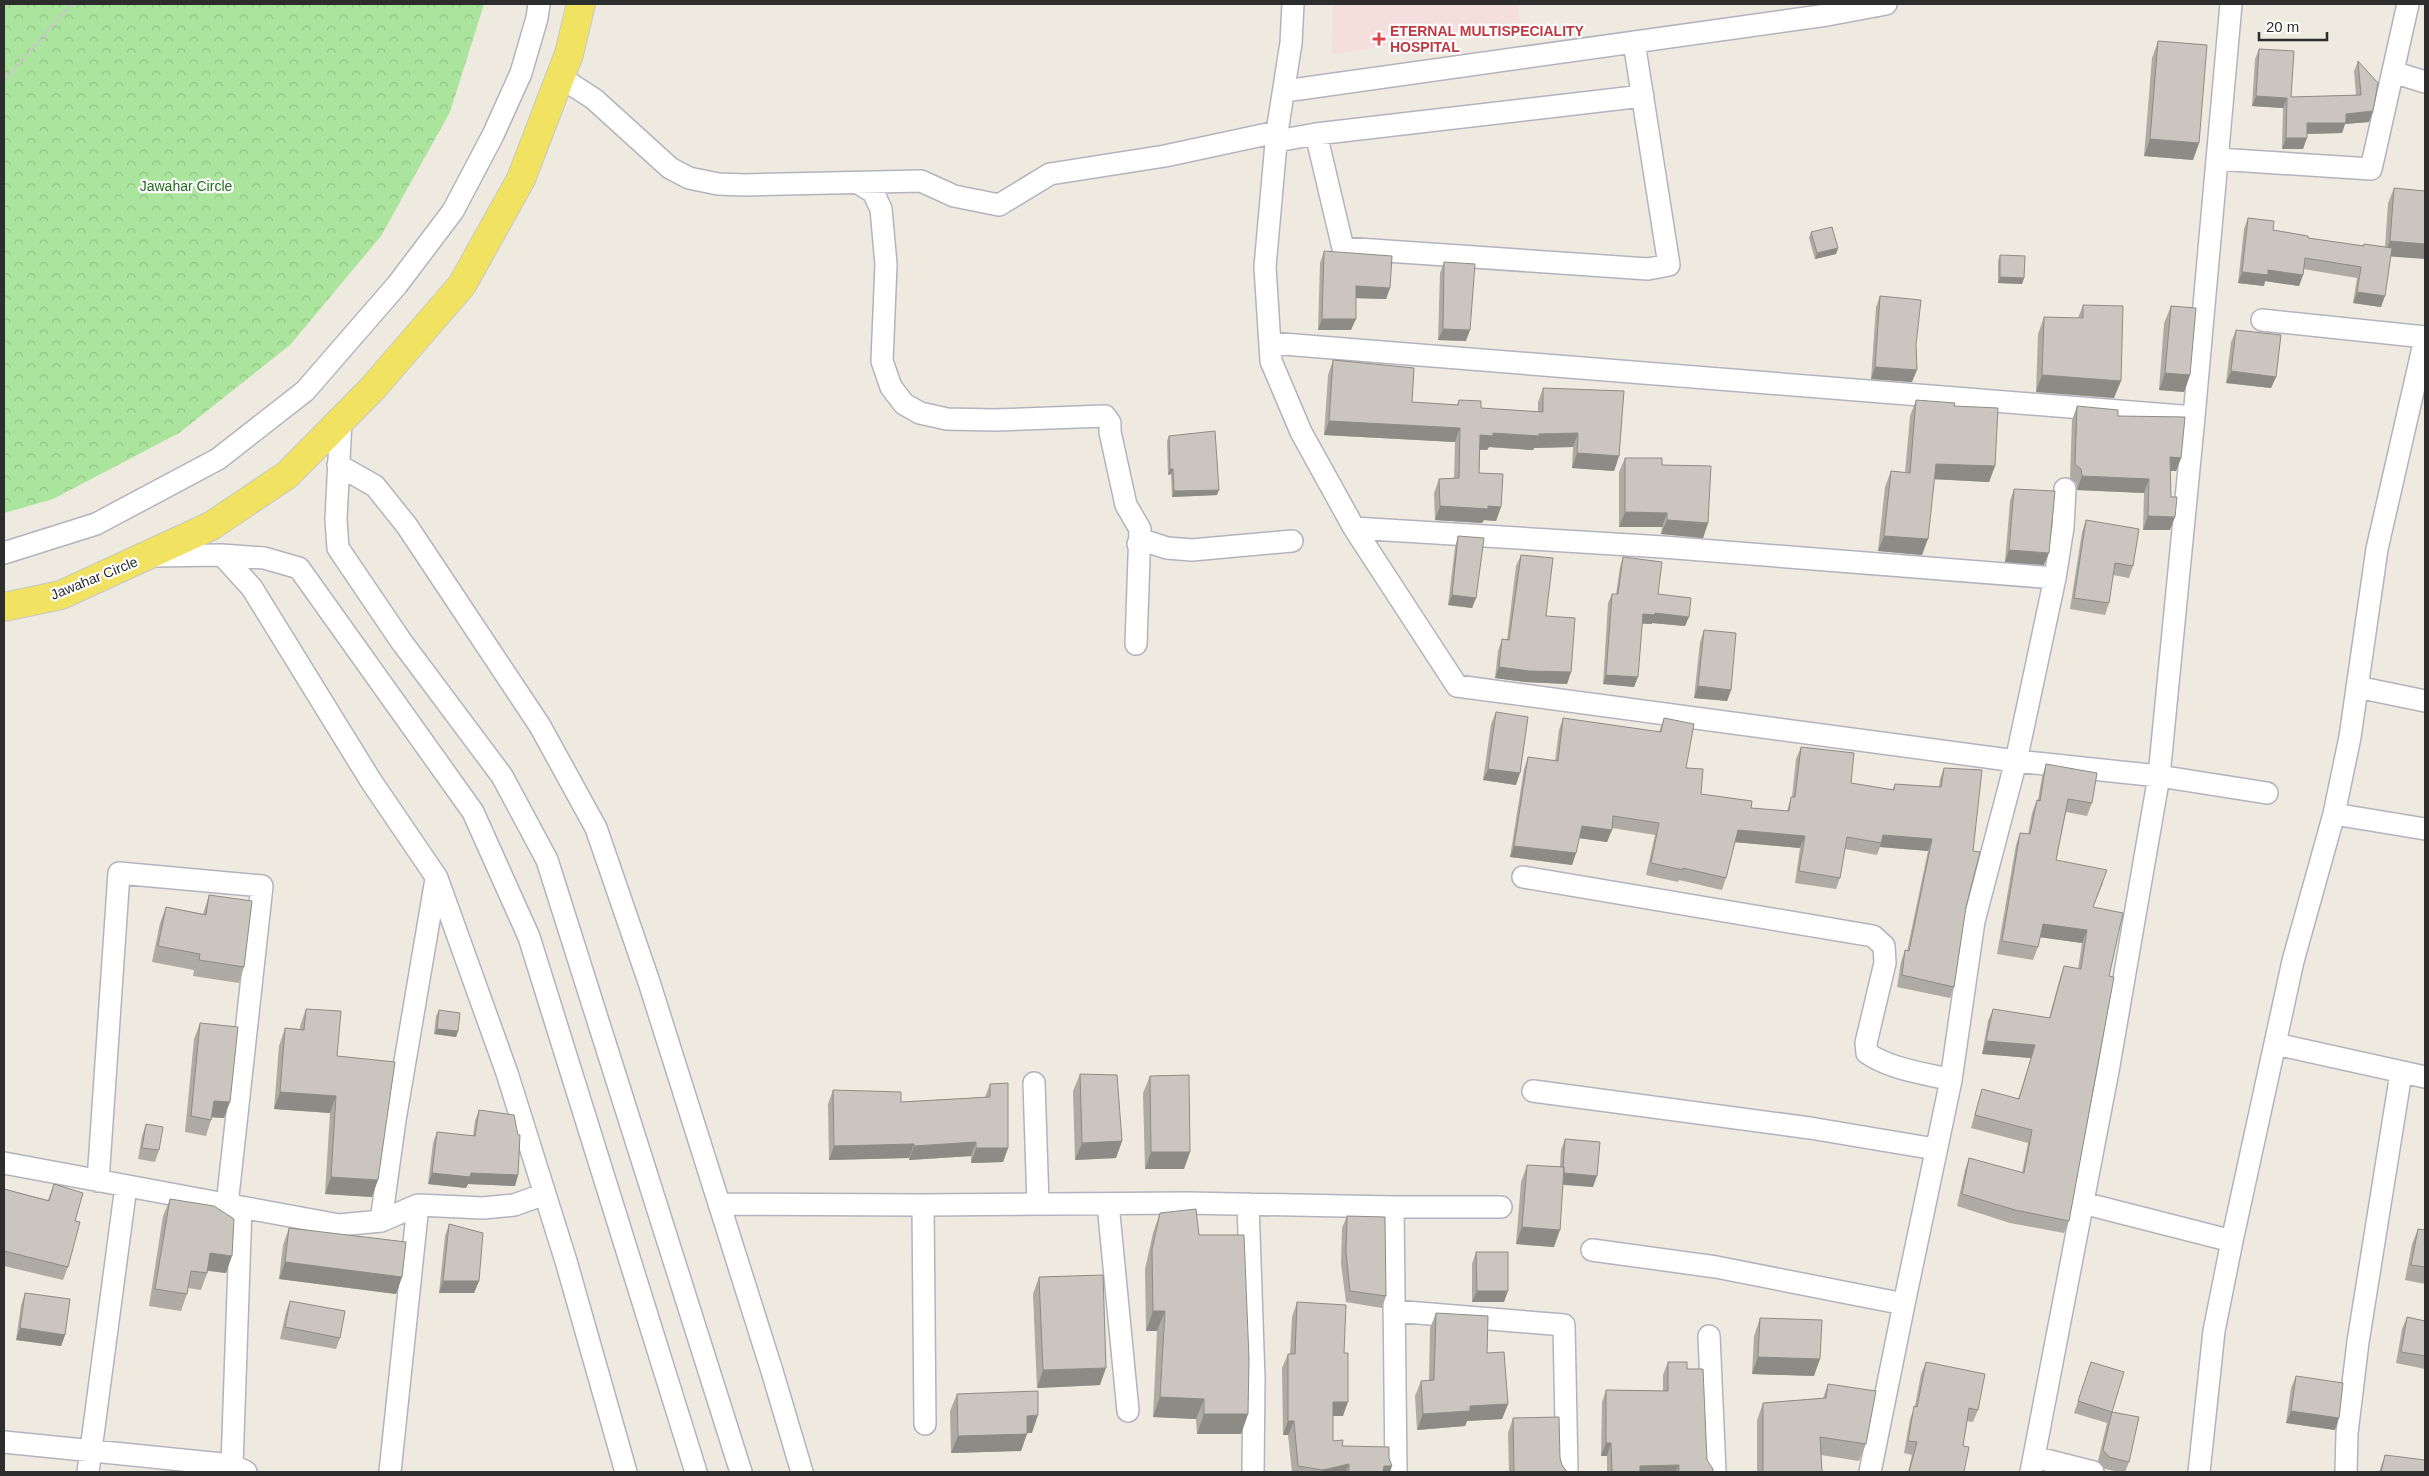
<svg xmlns="http://www.w3.org/2000/svg" width="2429" height="1476" font-family="Helvetica,sans-serif">
<style>
.medical{fill:#f4dfdd}
.park{fill:url(#park-crowns)}
.lines{fill:none;stroke-linecap:round;stroke-linejoin:round}
.minor-casing{stroke:#b3b3c0;stroke-width:24}
.major-casing{stroke:#c8c8c8;stroke-width:30}
.path{stroke:#c8c8c8;stroke-width:3;stroke-dasharray:4 2.5;stroke-linecap:butt}
.minor{stroke:#fff;stroke-width:21}
.major{stroke:#f1e361;stroke-width:28}
.wall{fill:#aeaaa4}
.shaded-wall{fill:#8d8b86}
.building{fill:#cac6bf;stroke:#8d8b86}
.health-dot{fill:#e0444e;stroke:#fff;stroke-width:2}
.labels{text-anchor:middle;stroke-width:4.5;stroke-linejoin:round;paint-order:stroke}
.health-label{font-size:14px;font-weight:bold;fill:#be3a42;stroke:#fff;text-anchor:start}
.park-label{font-size:14px;fill:#216b1b;stroke:#fff}
.street-label{font-size:14px;fill:#2d2d2d;stroke:#fff}
</style>
<defs>
<pattern id="park-crowns" width="20" height="18" patternUnits="userSpaceOnUse" patternTransform="scale(1.25)"><rect width="20" height="18" fill="#abe49c"/><path d="M2 6a3 3 0 1 1 6 0M12 15a3 3 0 1 1 6 0" fill="none" stroke="#93c487"/></pattern>
</defs>
<rect width="100%" height="100%" fill="#eeeadf"/>
<path class="medical" d="M1333 4H1518L1520 23 1332 55Z"/>
<path class="park" d="M4 4H484L450 112 381 236 290 345 179 433 53 499 4 513Z"/>
<g class="lines">
<defs>
<path id="minor" d="M1293 4 1291 43 1277 132 1265 267 1271 361 1301 432 1354 528 1663 547 2055 578 2016 761 1457 686 1354 528
M2393 72 2425 82
M560 77 594 99 670 168 689 178 718 184 745 185 921 181 954 196 999 205 1050 174 1165 156 1277 132
M1285 91 1827 15 1886 4
M1316 134 1343 248 1648 269 1669 265 1634 42
M1277 141 1316 134 1643 96
M2217 159 2371 169 2408 4
M858 183 873 192 881 209 886 264 882 361 891 387 904 404 920 413 947 419 995 420 1105 416 1110 423V432L1126 505 1140 529 1136 644
M2262 320 2425 337
M2425 339 2377 549 2350 737 2334 814 2425 829
M1270 343 2194 417
M341 420 336 519 338 548 401 641 502 776 547 860 741 1472
M338 465 375 486 407 526 540 726 596 828 649 982 772 1371 802 1472
M1138 544 1142 540 1167 548 1192 550 1292 541
M4 553 96 524 218 459 305 391 397 285 453 211 493 135 521 73 537 18 539 4
M222 555 252 588 371 781 437 878 507 1073 566 1261 626 1472
M151 556 222 555 264 558 299 568 473 812 529 937 696 1472
M2055 578 2063 527 2065 489
M2357 687 2425 701
M1523 877 1873 936 1884 946 1885 963 1866 1043 1867 1053C1890 1069 1923 1073 1951 1080
M436 879 395 1120 381 1221 418 1205 483 1208 514 1205 545 1194
M2276 1044 2425 1077
M1034 1083 1038 1204
M1533 1091 1810 1128 1935 1149
M4 1163 241 1207
M98 1181 119 873 262 886 227 1205
M2083 1203 2232 1241
M719 1204 923 1205 1187 1203 1393 1207H1501
M1108 1204 1128 1411
M1248 1204 1254 1379 1253 1472
M923 1205 925 1424
M1393 1207 1396 1472
M1592 1250 1716 1267 1904 1304 1951 1080 1974 921 2016 761 2159 776 2194 417 2231 4
M1394 1311 1564 1325 1567 1472
M1709 1336 1715 1472
M4 1442 232 1465
M2034 1457 2093 1472
M88 1472 126 1186
M246 1472 232 1465 241 1207 339 1225 381 1221
M390 1472 418 1205
M1870 1472 1904 1304
M2031 1472 2108 1071 2159 776 2267 793
M2199 1472 2214 1331 2232 1241 2293 961 2334 814
M2346 1472 2347 1433 2358 1342 2401 1073"/>
<path id="major" d="M4 607 61 595 211 526 287 475 372 389 462 285 521 179 569 54 581 4"/>
</defs>
<use href="#minor" class="minor-casing"/>
<use href="#major" class="major-casing"/>
<path class="path" d="M4 81 71 4"/>
<use href="#minor" class="minor"/>
<use href="#major" class="major"/>
</g>
<path class="wall" d="M2158 41 2199 143 2193 160 2144 156 2152 58Z
M2259 49 2291 97 2356 95 2354 71 2358 61 2373 111 2369 122 2345 124 2342 133 2307 134 2303 149H2282L2283 108 2252 106 2255 59Z
M2394 188 2391 256 2381 307 2353 303 2357 278 2303 269V275L2299 286 2265 281 2264 286 2238 283 2244 229 2248 218 2273 230 2308 238 2363 246 2364 244 2385 247 2388 203Z
M1811 232 1838 248 1836 254 1815 259 1809 238Z
M1324 251 1390 288 1386 299 1356 298 1351 330H1318L1320 263Z
M2000 255 2024 278 2022 284 1998 283V261Z
M1444 262 1466 341 1438 340 1440 273Z
M1880 296 1916 345 1912 382 1871 379 1876 307Z
M2083 305 2114 398 2036 392 2038 334 2044 317 2078 318Z
M2171 306 2190 375 2184 392 2159 390 2164 323Z
M2236 330 2276 377 2271 388 2226 383 2231 342Z
M1333 360 1412 402 1457 405 1459 400 1481 408 1538 412V402L1543 388 1619 456 1614 471 1572 468 1573 447 1534 448 1533 450 1489 447 1487 450H1480L1479 473 1501 507 1496 521 1484 520 1482 523 1435 520 1434 493 1439 479 1454 478 1455 442 1324 435 1328 375Z
M1916 400 1954 406 1995 466 1989 482 1934 479 1922 555 1878 551 1885 487 1891 471 1905 473 1910 416Z
M2077 406 2118 416 2181 458 2176 471H2170V530H2143L2144 493 2077 490 2076 483 2070 478 2072 420Z
M1169 436 1217 495 1172 497 1171 474 1168 475 1167 441Z
M1625 458 1662 465 1708 523 1703 538 1661 534 1662 527H1619V472Z
M2014 489 2044 565 2005 562 2010 501Z
M2086 520 2133 566 2129 578 2113 575 2109 603 2105 615 2070 609 2082 532Z
M1458 536 1476 598 1472 608 1448 605 1455 547Z
M1521 555 1571 672 1567 684 1525 682 1495 678 1498 651 1502 639 1507 640 1516 566Z
M1623 557 1658 594 1685 626 1652 623V624H1642L1634 687 1603 684 1608 603 1612 594H1616L1620 567Z
M1704 630 1731 690 1727 701 1694 698 1700 642Z
M1496 712 1516 785 1483 780 1491 724Z
M1563 718 1659 732 1664 718 1686 768 1701 794 1751 808 1787 811 1791 797H1792L1796 759 1801 747 1851 783 1892 790 1895 784 1939 787 1940 779 1944 768 1966 907 1954 987 1950 998 1897 987 1901 962 1905 950 1907 951 1928 851 1880 847 1877 855 1845 849 1840 878 1836 889 1795 883 1800 848 1735 842 1726 878 1722 890 1679 880 1678 882 1646 875 1655 835 1612 828 1607 842 1579 838 1576 853 1572 865 1510 857 1524 769 1528 757 1555 761 1559 730Z
M2046 764 2092 803 2087 816 2066 812 2056 860 2103 883 2093 907 2109 976 2069 1221 2064 1233 2010 1223 1957 1206 1965 1170 1969 1158 2022 1173 2028 1143 1971 1128 1978 1102 1982 1089 2018 1099 2031 1058 1982 1054 1988 1021 1993 1009 2049 1018 2060 978 2064 966 2078 969 2082 943 2040 937 2038 947 2033 960 1997 954 2016 845 2020 833 2028 834 2032 813 2037 800H2038L2042 777Z
M209 895 244 967 239 983 193 976 194 970 152 962 160 923 166 907 203 914Z
M306 1009 337 1056 372 1197 325 1194 330 1113 274 1109 279 1046 285 1028 300 1029V1026Z
M439 1010 458 1031 456 1037 434 1034 436 1016Z
M200 1023 224 1118 212 1117 206 1136 185 1132 194 1039Z
M1080 1074 1122 1141 1116 1158 1075 1160 1073 1091Z
M1150 1076 1190 1152 1184 1169H1145L1143 1093Z
M990 1084 1008 1148 1003 1162 971 1163V1156L909 1160V1158L829 1160 828 1104 833 1090 901 1102 985 1097Z
M479 1110 518 1175 515 1186 468 1184 466 1188 428 1184 433 1143 437 1132 473 1136 475 1121Z
M146 1124 159 1150 155 1162 138 1159 142 1136Z
M1565 1139 1593 1187 1563 1185 1554 1247 1516 1244 1521 1182 1527 1165 1560 1167 1561 1150Z
M54 1184 75 1221 68 1267 63 1280 4 1266V1189L48 1200Z
M170 1199 226 1273 208 1271 201 1290 188 1288 187 1294 181 1311 149 1306 163 1216Z
M1160 1213 1199 1235 1248 1414 1241 1434H1197L1196 1419 1153 1417 1157 1331H1146L1145 1269 1153 1233Z
M1347 1216 1386 1296 1382 1308 1346 1302 1341 1264 1342 1228Z
M449 1224 479 1281 474 1293H439L445 1236Z
M289 1228 402 1277 396 1294 279 1279 283 1245Z
M2418 1229 2425 1230V1284L2405 1280 2412 1244Z
M1476 1252 1504 1302H1472V1264Z
M1039 1277 1100 1385 1037 1388 1033 1294Z
M25 1293 65 1335 61 1346 16 1340 21 1305Z
M290 1301 340 1338 336 1349 280 1339 286 1312Z
M1297 1302 1344 1353 1343 1416H1333V1441L1390 1472H1292L1288 1435H1283L1282 1368 1288 1354H1290L1292 1317Z
M1436 1313 1487 1353 1508 1404 1502 1419 1467 1421 1465 1426 1417 1430 1415 1396 1421 1381 1429 1380 1430 1328Z
M2407 1317 2425 1321V1369L2396 1363 2402 1329Z
M1760 1318 1814 1376 1752 1374 1754 1336Z
M1668 1362 1687 1369 1707 1460 1713 1472H1607V1456H1601L1602 1402 1606 1390 1663 1391V1375Z
M1926 1362 1978 1410 1973 1422 1967 1421 1963 1446 1964 1472H1908L1912 1455 1904 1453 1910 1419 1915 1406 1921 1374Z
M2091 1362 2112 1412 2129 1462 2125 1472H2121L2105 1469 2098 1461 2107 1423 2074 1413Z
M2296 1376 2335 1430 2286 1423 2291 1388Z
M1828 1384 1866 1444 1859 1461 1821 1455 1822 1472H1757V1420L1763 1403 1823 1398Z
M957 1394 1032 1433H1027L1021 1451 951 1453 950 1411Z
M1513 1418 1562 1465 1567 1472H1509L1508 1433Z
M2385 1455 2425 1472H2379Z"/>
<path class="shaded-wall" d="M2256 96 2287 98 2283 108 2252 106Z
M2373 111 2369 122 2345 124 2342 133 2303 134 2307 123 2346 114Z
M2286 138H2307L2303 149H2282Z
M2150 139 2199 143 2193 160 2144 156Z
M2390 241 2425 244V259L2384 256Z
M1838 248 1836 254 1815 259 1817 253Z
M2268 270 2303 275 2299 286 2265 281 2264 286 2238 283 2242 272Z
M2000 277 2024 278 2022 284 1998 283Z
M1356 286 1390 288 1386 299 1351 298Z
M2357 292 2385 296 2381 307 2353 303Z
M1322 319H1356L1351 330H1318Z
M1443 329 1470 330 1466 341 1438 340Z
M1875 367 1917 370 1912 382 1871 379Z
M2231 371 2276 377 2271 388 2226 383Z
M2165 373 2190 375 2184 392 2159 390Z
M2042 375 2121 381 2114 398 2036 392Z
M1329 421 1460 428 1455 442 1324 435Z
M1493 433 1539 434 1578 433 1573 447 1534 448 1533 450 1489 447 1487 450 1475 449 1480 435Z
M1577 453 1619 456 1614 471 1572 468Z
M2170 457 2181 458 2176 471H2165Z
M1936 464 1995 466 1989 482 1930 479Z
M1170 469H1173L1171 474 1168 475Z
M2082 476 2149 479 2144 493 2077 490Z
M1219 490 1217 495 1172 497 1174 491Z
M1440 506H1488L1501 507 1496 521 1484 520 1482 523 1435 520Z
M1625 512 1667 513 1662 527H1619Z
M2148 516 2175 517 2170 530H2143Z
M1667 520 1708 523 1703 538 1661 534Z
M1884 536 1928 539 1922 555 1878 551Z
M2009 550 2049 553 2044 565 2005 562Z
M1452 595 1476 598 1472 608 1448 605Z
M1655 613 1689 617 1685 626 1652 623V624L1639 623 1643 614Z
M1499 667 1571 672 1567 684 1525 682 1495 678Z
M1606 675 1638 677 1634 687 1603 684Z
M1698 686 1731 690 1727 701 1694 698Z
M1488 769 1520 773 1516 785 1483 780Z
M1582 826 1612 830 1607 842 1578 838Z
M1738 830 1805 836 1800 848 1733 842Z
M1883 835 1932 839 1928 851 1880 847Z
M1514 846 1576 853 1572 865 1510 857Z
M2043 924 2087 930 2082 943 2038 937Z
M437 1029 458 1031 456 1037 434 1034Z
M1986 1041 2035 1045 2031 1058 1982 1054Z
M280 1092 336 1096 330 1113 274 1109Z
M214 1101 230 1102 224 1118 208 1117Z
M1122 1141 1116 1158 1075 1160 1082 1143Z
M976 1142 971 1156 909 1160 914 1146Z
M914 1144 909 1158 829 1160 834 1146Z
M976 1148H1008L1003 1162 971 1163Z
M1151 1152H1190L1184 1169H1145Z
M432 1173H471L518 1175 515 1186 468 1184 466 1188 428 1184Z
M1562 1173 1597 1176 1593 1187 1558 1184Z
M331 1177 378 1180 372 1197 325 1194Z
M1522 1227 1560 1230 1554 1247 1516 1244Z
M210 1253 232 1256 226 1273 204 1270Z
M285 1262 402 1277 396 1294 279 1279Z
M443 1281H479L474 1293H439Z
M1477 1291H1508L1504 1302H1472Z
M1153 1311H1165L1157 1331H1146Z
M20 1328 65 1335 61 1346 16 1340Z
M1758 1357 1820 1359 1814 1376 1752 1374Z
M1106 1368 1100 1385 1037 1388 1043 1370Z
M1160 1397 1204 1399 1196 1419 1153 1417Z
M1333 1402H1348L1343 1416H1328Z
M1508 1404 1502 1419 1467 1421 1465 1426 1417 1430 1423 1414 1470 1406Z
M2291 1411 2339 1418 2335 1430 2286 1423Z
M1204 1414H1248L1241 1434H1197Z
M1038 1415 1032 1433H1021L1027 1416Z
M1288 1421H1294L1288 1435H1283Z
M1027 1434 1021 1451 951 1453 958 1436Z
M1606 1443H1611L1607 1456H1601Z
M1349 1464 1346 1472H1322L1323 1470Z
M1679 1465 1676 1472H1637L1640 1466Z
M1384 1466H1392L1390 1472H1381Z"/>
<path class="building" d="M2158 41 2207 45 2199 143 2150 139Z
M2259 49 2294 51 2291 97 2361 95 2358 61 2378 83 2373 111 2346 114V123H2307V138H2286L2287 98 2256 96Z
M2394 188 2425 191V244L2390 241Z
M2248 218 2274 221 2273 230 2308 236V238L2364 246V244L2392 248 2385 296 2357 292 2361 267 2305 258 2303 275 2268 270V275L2242 272Z
M1832 227 1838 248 1817 253 1811 232Z
M1324 251 1392 256 1390 288 1356 286V319H1322Z
M2000 255 2025 256 2024 278 2000 277Z
M1444 262 1475 264 1470 330 1443 329Z
M1880 296 1921 300 1916 345 1917 370 1875 367Z
M2083 305 2123 306 2121 381 2042 375 2044 317 2083 318Z
M2171 306 2196 308 2190 375 2165 373Z
M2236 330 2281 335 2276 377 2231 371Z
M1333 360 1414 368 1412 402 1458 405 1459 400 1481 401V408L1543 412V388L1624 391 1619 456 1577 453 1578 433 1539 434V436L1493 433V436L1480 435 1479 473 1503 474 1501 507 1488 506V509L1440 506 1439 479 1459 478 1460 428 1329 421Z
M1916 400 1955 403 1954 406 1998 408 1995 466 1936 464 1928 539 1884 536 1891 471 1910 473Z
M2077 406 2118 410V416L2185 417 2181 458 2170 457 2171 497H2177L2175 517 2148 516 2149 479 2082 476 2081 469 2075 464Z
M1215 431 1219 490 1174 491 1173 469H1170L1169 436Z
M1625 458H1662V465L1711 466 1708 523 1667 520V513L1625 512Z
M2014 489 2055 491 2049 553 2009 550Z
M2086 520 2139 529 2133 566 2115 563 2109 603 2074 598Z
M1458 536 1484 538 1476 598 1452 595Z
M1521 555 1553 558 1546 616 1575 618 1571 672 1529 671 1499 667 1502 639 1509 640Z
M1623 557 1662 562 1658 594 1691 598 1689 617 1655 613V615L1643 614 1638 677 1606 675 1612 594H1618Z
M1704 630 1736 633 1731 690 1698 686Z
M1496 712 1528 717 1520 773 1488 769Z
M1563 718 1661 732 1664 718 1694 724 1686 768 1703 769 1701 794 1752 801 1751 808 1789 811 1791 797H1795L1801 747 1854 753 1851 783 1894 790 1895 784 1941 787 1944 768 1982 770 1973 851 1980 852 1966 907 1954 987 1902 975 1905 950 1909 951 1932 839 1883 835 1881 843 1847 837 1840 878 1799 871 1805 836 1738 830 1726 878 1683 868V870L1651 863 1659 823 1613 816 1612 830 1582 826 1576 853 1514 846 1528 757 1558 761Z
M2046 764 2097 773 2092 803 2068 799 2056 860 2107 870 2093 907 2123 913 2109 976 2114 977 2069 1221 2015 1210 1962 1194 1969 1158 2024 1173 2032 1130 1975 1115 1982 1089 2019 1099 2035 1045 1986 1041 1993 1009 2050 1018 2064 966 2081 969 2087 930 2043 924 2038 947 2002 941 2020 833 2030 834 2037 800 2040 801Z
M209 895 252 901 244 967 199 960 200 954 158 946 166 907 206 915Z
M306 1009 341 1011 337 1056 395 1062 378 1180 331 1177 336 1096 280 1092 285 1028 304 1030Z
M439 1010 460 1013 458 1031 437 1029Z
M200 1023 238 1027 230 1102 214 1101 211 1120 191 1116Z
M1080 1074 1117 1075 1122 1141 1082 1143Z
M1189 1075 1190 1152H1151L1150 1076Z
M1008 1083V1148H976V1142L914 1146V1144L834 1146 833 1090 901 1092V1102L990 1097V1084Z
M479 1110 514 1115 518 1135H520L518 1175 471 1173 470 1177 432 1173 437 1132 475 1136Z
M146 1124 163 1127 159 1150 142 1148Z
M1565 1139 1600 1142 1597 1176 1564 1173V1167H1563Z
M1527 1165 1564 1167 1560 1230 1522 1227Z
M54 1184 83 1193 75 1221 80 1222 68 1267 4 1251V1189L49 1201Z
M170 1199 214 1206 234 1219 232 1256 210 1253 207 1273 191 1271 187 1294 155 1289Z
M1196 1209 1199 1235H1244L1249 1359 1248 1414H1204V1399L1160 1397 1165 1311H1153L1152 1249 1160 1213Z
M1347 1216 1385 1217 1386 1296 1350 1291 1346 1252Z
M449 1224 483 1233 479 1281H443Z
M289 1228 406 1242 402 1277 285 1262Z
M2418 1229 2425 1230V1267L2411 1265Z
M1476 1252H1508V1291H1477Z
M1103 1275 1106 1368 1043 1370 1039 1277Z
M25 1293 70 1299 65 1335 20 1328Z
M290 1301 345 1311 340 1338 285 1327Z
M1297 1302 1346 1305 1344 1353H1348V1402H1333V1441L1343 1440 1342 1446 1389 1447V1458L1392 1466H1384L1383 1472H1349V1464L1323 1470 1298 1466 1294 1421H1288V1354H1295Z
M1436 1313 1488 1316 1487 1353 1504 1352 1508 1404 1470 1406V1411L1423 1414 1421 1381 1434 1380Z
M2407 1317 2425 1321V1356L2401 1352Z
M1760 1318 1822 1320 1820 1359 1758 1357Z
M1668 1362H1687V1369H1703L1707 1460 1713 1469V1472H1679V1465L1640 1466V1472H1612L1611 1443H1606V1390L1668 1391Z
M1926 1362 1985 1374 1978 1410 1969 1408 1963 1446 1969 1447 1964 1472H1909L1917 1442 1908 1441 1914 1406 1917 1407Z
M2091 1362 2124 1372 2112 1412 2078 1401Z
M2296 1376 2343 1383 2339 1418 2291 1411Z
M1828 1384 1876 1391 1866 1444 1820 1437 1822 1472H1763V1403L1826 1398Z
M1038 1391V1415L1027 1416V1434L958 1436 957 1394Z
M2112 1412 2139 1417 2129 1462 2109 1457 2103 1450Z
M1559 1417 1560 1458 1562 1465 1567 1472H1514L1513 1418Z
M2385 1455 2425 1460V1472H2381Z"/>
<path class="health-dot" d="M1376.5 31.5h5v5h5v5h-5v5h-5v-5h-5v-5h5z"/>
<g class="labels">
<g class="health-label">
<text x="1390" y="36">ETERNAL MULTISPECIALITY<tspan x="1390" dy="16">HOSPITAL</tspan></text>
</g>
<g class="park-label">
<text x="186" y="191">Jawahar Circle</text>
</g>
<g class="street-label">
<text transform="translate(94 578) rotate(-22)" y="5">Jawahar Circle</text>
</g>
</g>
<rect width="2429" height="1476" fill="none" stroke="#2d2d2d" stroke-width="10"/>
<path d="M2259 32v8h68v-8" fill="none" stroke="#2d2d2d" stroke-width="2.5"/>
<text x="2266" y="32" font-size="15" fill="#2d2d2d" stroke="#ffffff" stroke-width="4" paint-order="stroke">20 m</text>
</svg>
